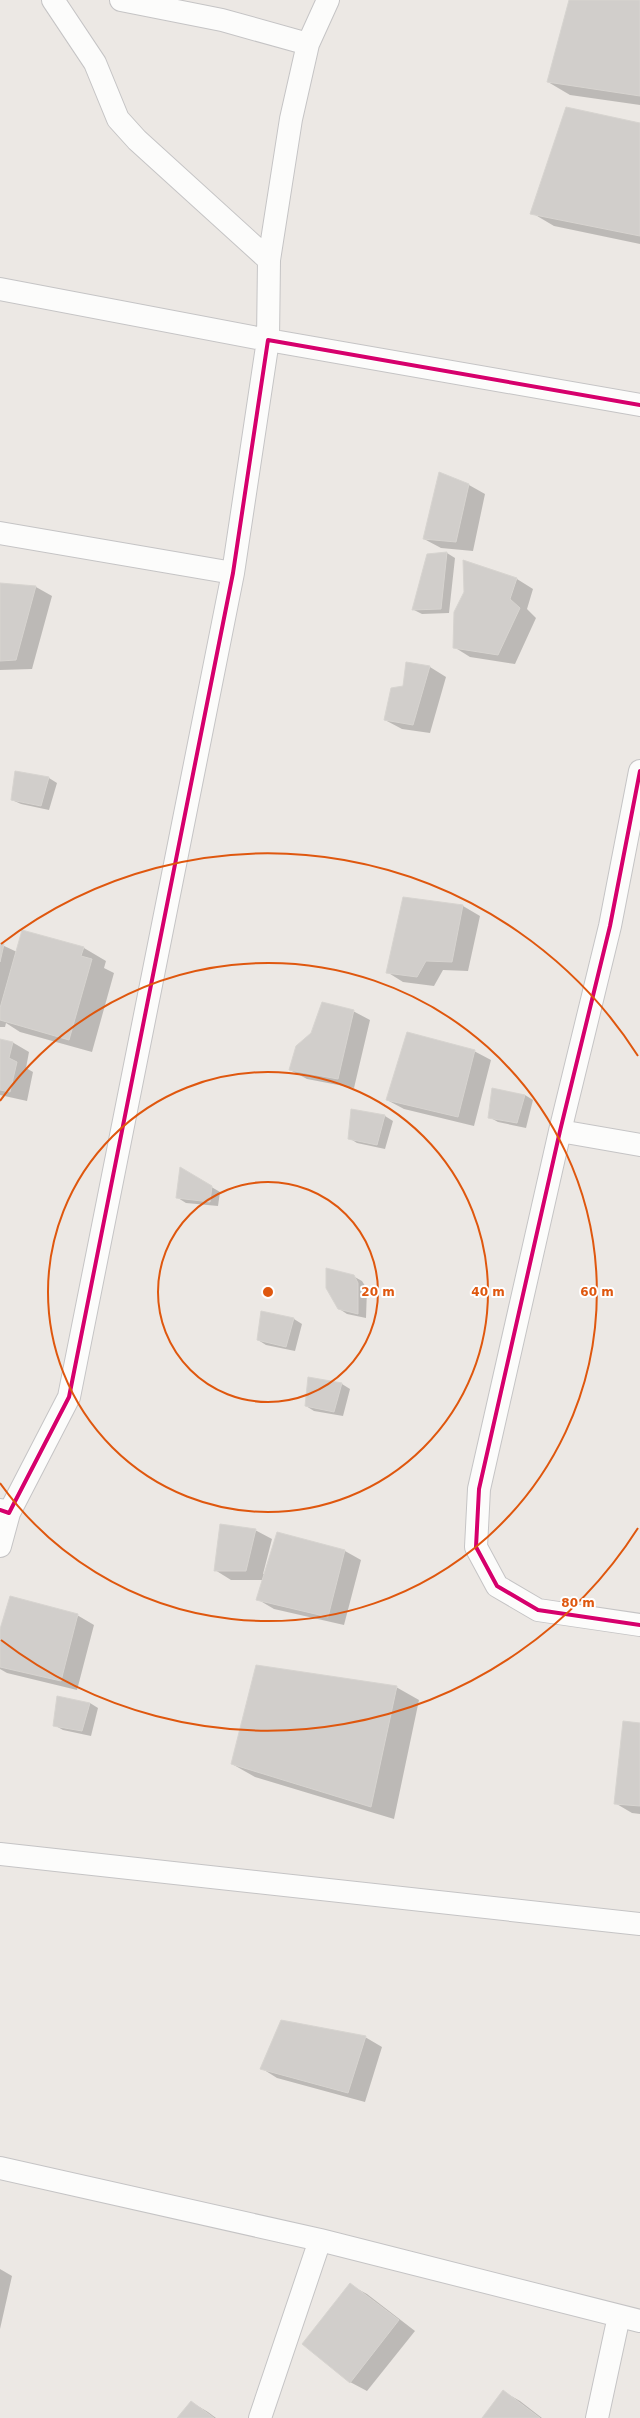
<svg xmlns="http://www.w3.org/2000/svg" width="640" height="2418" font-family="'DejaVu Sans',sans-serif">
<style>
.shadow{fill:#0003}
.building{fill:#d1cecb;stroke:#d7d4d0}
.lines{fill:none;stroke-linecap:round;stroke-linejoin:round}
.street-casing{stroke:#c5c4c5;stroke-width:24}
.secondary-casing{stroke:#c5c4c5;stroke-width:24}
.street{stroke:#fcfcfb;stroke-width:22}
.secondary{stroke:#fcfcfb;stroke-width:22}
.cycleway-casing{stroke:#fff;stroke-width:6}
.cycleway{stroke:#d6006c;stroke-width:4}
.ring{fill:none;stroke:#df570e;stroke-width:2}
.centre{fill:#df570e;stroke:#fff;stroke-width:2}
.ring-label{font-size:12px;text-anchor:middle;font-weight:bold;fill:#df570e;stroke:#fff;stroke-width:4;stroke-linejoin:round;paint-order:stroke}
</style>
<rect width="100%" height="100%" fill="#ece8e4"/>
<path class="shadow" d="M570 0H640V105L570 95 548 82Z
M640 124V244L554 226 532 213Z
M440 474 469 485 485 494 473 551 441 548 424 539Z
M447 553 455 558 449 613 422 614 414 610Z
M464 561 517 579 533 589 527 609 536 618 515 664 470 657 454 647 465 593Z
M0 584 36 587 52 596 32 669 0 670Z
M407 663 430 667 446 677 430 733 402 729 385 720 403 687Z
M49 778 57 783 49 810 21 804 12 800Z
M404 898 463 906 480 916 468 971 443 970 434 986 403 982 387 972Z
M23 932 84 948 106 961 104 968 114 973 92 1052 20 1032 6 1023 5 1027H0V944L17 952Z
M353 1011 370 1020 354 1088 307 1079 290 1070Z
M0 1040 12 1042 29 1052 26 1068 33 1072 27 1101 0 1095Z
M474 1051 491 1060 474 1126 404 1109 387 1100Z
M493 1089 525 1095 533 1100 526 1128 498 1122 489 1117Z
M352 1110 385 1116 393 1121 385 1149 357 1143 349 1138Z
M181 1169 220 1192 218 1206 186 1203 178 1198Z
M353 1276 362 1281 367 1289 366 1318 347 1314 338 1308Z
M262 1312 294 1319 302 1324 295 1351 266 1345 258 1340Z
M309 1378 342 1384 350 1389 343 1416 314 1411 306 1406Z
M255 1530 272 1539 263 1574 345 1551 361 1560 344 1625 274 1609 257 1599 263 1580H231L215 1570Z
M77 1615 94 1625 77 1690 7 1673 0 1669V1632Z
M396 1687 419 1700 394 1819 255 1777 232 1764Z
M90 1703 98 1708 91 1736 63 1730 54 1725Z
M640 1724V1814L632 1813 615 1803Z
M365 2037 382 2047 365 2102 277 2078 261 2068Z
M0 2269 12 2276 0 2329Z
M350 2285 367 2294 415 2331 367 2391 350 2382Z
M504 2392 520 2401 542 2418H483Z
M191 2402 208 2412 216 2418H179Z"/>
<path class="building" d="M569 0H640V96L547 82Z
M566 107 640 123V236L530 214Z
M439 472 469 484 456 542 423 539Z
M447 552 441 609 412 610 427 554Z
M463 560 517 578 510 599 520 608 498 655 453 648 454 612 464 592Z
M0 583 36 586 16 660 0 661Z
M406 662 430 666 413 725 384 720 391 688 403 686Z
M15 771 49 777 41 806 11 800Z
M403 897 463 905 452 962 426 961 417 977 386 973Z
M22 930 84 947 81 956 92 959 69 1040 0 1020V1008Z
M0 943 4 944 0 962Z
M322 1002 354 1010 338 1079 289 1070 296 1046 311 1033Z
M407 1032 475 1050 458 1117 386 1100Z
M0 1039 13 1042 9 1058 17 1062 10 1092 0 1090Z
M492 1088 525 1095 517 1123 488 1118Z
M351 1109 385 1115 377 1145 348 1139Z
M180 1167 212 1186 210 1202 176 1198Z
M326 1268 354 1275 358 1283V1314L338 1309 326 1288Z
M261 1311 294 1318 286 1347 257 1340Z
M308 1377 342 1383 334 1412 305 1406Z
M220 1524 256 1529 246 1571H214Z
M277 1532 345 1550 328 1617 256 1600Z
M10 1596 78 1614 61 1681 0 1667V1629Z
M256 1665 397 1686 371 1807 231 1764Z
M57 1696 90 1703 82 1731 53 1726Z
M623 1721 640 1723V1806L614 1804Z
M281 2020 366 2036 348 2093 260 2069Z
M350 2283 399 2320 350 2383 302 2344Z
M503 2390 540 2418H482Z
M191 2401 214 2418H177Z"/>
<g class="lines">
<defs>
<path id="street" d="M53 0 95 63 118 119 137 140 269 260
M121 0 222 20 308 44
M0 289 268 340 269 260 291 119 308 44 328 0
M0 533 233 573
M640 771 610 926 560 1131 479 1489 476 1547 497 1586 538 1610 640 1625
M560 1131 640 1145
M0 1510 9 1513 69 1397 233 573 268 340 640 405
M0 1546 9 1513
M0 2168 320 2240 640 2321
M260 2418 320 2240
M597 2418 619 2316"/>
<path id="secondary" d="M0 1854 640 1924"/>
</defs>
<use href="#street" class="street-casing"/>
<use href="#secondary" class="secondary-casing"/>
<use href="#street" class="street"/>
<use href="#secondary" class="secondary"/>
<defs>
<path id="cycleway" d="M640 771 610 926 560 1131 479 1489 476 1547 497 1586 538 1610 640 1625
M0 1510 9 1513 69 1397 233 573 268 340 640 405"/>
</defs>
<use href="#cycleway" class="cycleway-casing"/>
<use href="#cycleway" class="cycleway"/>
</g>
<g class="ring">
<circle cx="268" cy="1292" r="110"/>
<circle cx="268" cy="1292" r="220"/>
<path d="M0 1101A329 329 0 1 1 0 1483"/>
<path d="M638 1528A439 439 0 0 1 1 1640M1 944A439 439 0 0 1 638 1056"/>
</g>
<circle cx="268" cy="1292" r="6" class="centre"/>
<g class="ring-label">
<text x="378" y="1296">20 m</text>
<text x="488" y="1296">40 m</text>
<text x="597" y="1296">60 m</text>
<text x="578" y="1607">80 m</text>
</g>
</svg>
